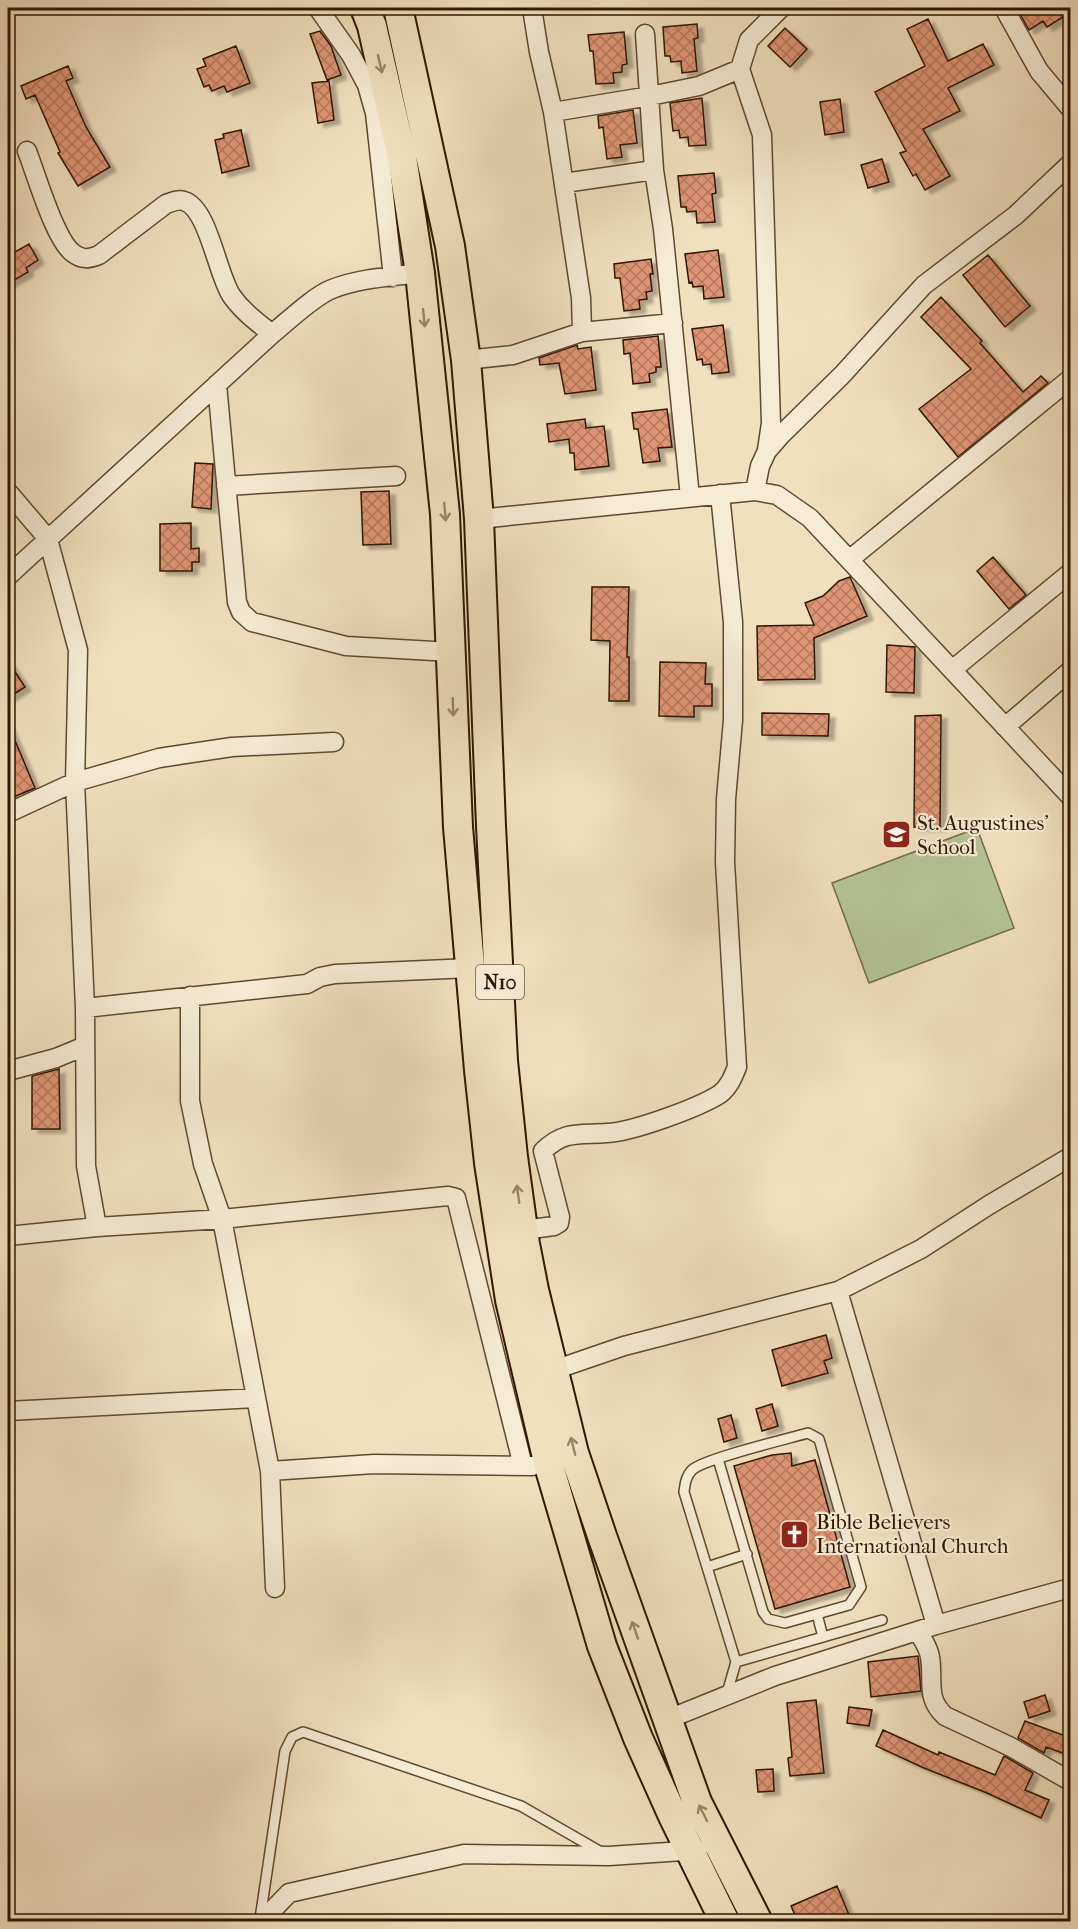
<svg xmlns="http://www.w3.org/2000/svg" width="1078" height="1929" font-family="'IM FELL French Canon',serif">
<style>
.garden{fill:#b4c396;stroke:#726c4c;stroke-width:1.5}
.building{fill:url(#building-cross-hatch);stroke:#301601;stroke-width:1.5;filter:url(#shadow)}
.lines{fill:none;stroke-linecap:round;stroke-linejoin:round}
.lane-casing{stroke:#604830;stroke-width:12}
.street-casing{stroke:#604830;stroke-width:21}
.primary-casing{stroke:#301601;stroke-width:32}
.lane{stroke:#f6ebd5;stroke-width:9}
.street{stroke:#f6ebd5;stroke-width:18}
.primary{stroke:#f1e0be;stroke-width:28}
.oneway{stroke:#9a8569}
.labels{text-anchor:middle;stroke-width:4.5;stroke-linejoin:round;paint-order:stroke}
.shield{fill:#f6ebd5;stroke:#6b5641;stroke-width:1.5}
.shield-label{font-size:20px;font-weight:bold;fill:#301601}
.poi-label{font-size:21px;fill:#301601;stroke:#f6ebd5;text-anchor:start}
</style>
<defs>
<pattern id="building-cross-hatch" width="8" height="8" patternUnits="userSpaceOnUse" patternTransform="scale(1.5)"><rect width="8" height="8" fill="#df9574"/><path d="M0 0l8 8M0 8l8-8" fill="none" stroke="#b5795d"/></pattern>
<filter id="shadow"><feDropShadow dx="6" dy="4" stdDeviation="1.5" flood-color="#0004"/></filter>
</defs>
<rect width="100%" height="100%" fill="#f1e0be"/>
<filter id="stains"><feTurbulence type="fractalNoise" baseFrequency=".00333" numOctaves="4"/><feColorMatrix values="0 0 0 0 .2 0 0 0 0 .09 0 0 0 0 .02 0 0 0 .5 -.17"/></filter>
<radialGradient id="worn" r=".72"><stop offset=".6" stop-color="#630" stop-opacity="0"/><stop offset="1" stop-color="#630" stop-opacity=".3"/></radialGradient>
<path class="garden" d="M977 828 1014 928 869 983 832 883Z"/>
<path class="building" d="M1031 8H1063L1058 11 1063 17 1047 27 1043 21 1029 30 1020 14Z
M928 19 948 61 983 44 994 65 948 88 960 111 923 129 950 176 925 190 916 174 913 176 900 153 906 151 875 92 925 66 907 29Z
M697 24 698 38 694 39 697 71 682 73 681 61 671 62 670 56H665L663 27Z
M785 28 807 49 790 67 768 46Z
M320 31 331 46 341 75 327 80 310 34Z
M624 32 627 64 622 65V72L613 73 614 83 596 84 593 51H590L588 35Z
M236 46 250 83 227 92 224 86 212 91 209 85 204 87 197 69 206 66 203 59Z
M68 66 73 78 66 81 86 127 110 167 78 186 58 153 60 152 35 95 26 99 21 86Z
M329 81 334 120 318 123 312 83Z
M702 98 706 145 689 146 688 137 680 138 679 130 673 131 670 103Z
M840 99 844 132 825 135 820 102Z
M633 110 637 143 620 145 622 157 607 159 603 127 599 128 598 116Z
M241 130 249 166 222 173 215 140 224 138 223 134Z
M882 159 889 182 868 188 861 165Z
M714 173 716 193 712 194 715 222 697 223 696 211 687 212 686 207H681L678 176Z
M29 244 38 260 26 268 28 272 8 284V256Z
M718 250 724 297 704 299 703 286 693 287 692 282 689 283 685 254Z
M988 255 1030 306 1005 327 963 275Z
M651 259 653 274H650L652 291 646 292 647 299 639 300 640 309 624 311 620 278H615L614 264Z
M941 297 982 341 980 343 1023 392 1041 376 1048 383 958 457 919 409 971 369 921 317Z
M723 325 729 372 712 374 711 364 703 365 702 359 697 360 692 329Z
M658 336 661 367H656V372L649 374 650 382 633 384 630 353 624 354 623 340Z
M577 345 578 349 591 347 596 390 565 394 559 363 540 365 539 358Z
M667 409 672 447 658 448 660 461 643 463 638 429H634L632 413Z
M585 419 586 428 604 426 609 466 575 470 574 453H570L569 439 549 442 547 424Z
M195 463 213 464 211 509 192 507Z
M389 491 391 544 363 545 361 492Z
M191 523V549L199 548V562H192V571H160V524Z
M993 557 1026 595 1009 609 977 571Z
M850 577 867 616 814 638 815 679 758 680 757 626 814 625 805 603 823 596 839 581Z
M592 587H629L627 657H629V701H609L610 641 591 640Z
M887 645 915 647 914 693 886 692Z
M8 661 25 687 8 698Z
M660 662 706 663 705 684H712V706H694V717L659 716Z
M762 713 829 714 828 736 762 735Z
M941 715 940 827H914L915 716Z
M8 724 35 788 11 798 8 789Z
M59 1069 60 1129H32V1076Z
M826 1335 832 1358 824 1361 828 1373 782 1386 772 1350Z
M772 1404 778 1426 762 1431 756 1409Z
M731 1415 737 1438 724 1442 718 1419Z
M791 1453 792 1466 815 1460 850 1587 775 1609 734 1466 772 1455Z
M918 1656 921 1691 871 1697 868 1662Z
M1045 1695 1050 1711 1029 1718 1024 1702Z
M816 1700 824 1773 790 1776 788 1758 792 1757 787 1703Z
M849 1707 872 1710 869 1726 847 1723Z
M1025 1721 1071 1738V1756L1046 1747 1044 1753 1018 1738Z
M883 1730 938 1755 939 1752 995 1775 1004 1756 1006 1757 1033 1773 1025 1790 1049 1800 1041 1818 987 1793 924 1768 876 1746Z
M773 1769 774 1791 758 1792 756 1770Z
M837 1886 852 1922H798L791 1906Z"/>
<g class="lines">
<defs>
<path id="lane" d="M718 1459 763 1612 768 1619 785 1623 849 1605 861 1587 819 1439 808 1433C787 1439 703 1459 692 1470 686 1476 685 1484 684 1492L736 1662 727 1693
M707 1567 747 1554
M817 1614 823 1637
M736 1662 882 1620
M260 1919 285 1751 292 1737 303 1732 521 1806 601 1852"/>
<path id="street" d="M318 8 351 55 367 85 375 113 393 277
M532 8 539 52 553 112 581 298 582 332
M1004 8 1039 71 1070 108
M645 34 654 170 663 229 690 497
M740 69 762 135 771 423 767 450
M553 112 650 96 699 86 740 69 749 40 781 8
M27 151C36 174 55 240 73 253 82 260 89 259 99 255L166 204C172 202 178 199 184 201 208 208 217 273 231 295 242 311 257 322 272 334
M564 183 654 170
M466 360 513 355 582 332 673 323
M217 384 237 602 241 612 252 622 346 646 451 652
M226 486 396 476
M755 491 760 466 767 451 780 436 842 375 924 285 1016 215 1070 164
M8 492 48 539 78 650 75 782 85 1008 86 1166 97 1227
M479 519 755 491 777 495 810 518 1070 796
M849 560 1070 379
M8 576 272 334C288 321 314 296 332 289 360 278 390 277 420 273
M952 670 1070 573
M1005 727 1070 671
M8 813 75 782 159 758 232 747 334 742
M190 996V1101L203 1164 222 1219 270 1471 275 1588
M85 1008 307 984 320 977 335 974 470 968
M8 1071 56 1058 85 1046
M523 1230 554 1226 559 1223 560 1217 543 1151C565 1130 579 1135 607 1133 632 1132 698 1108 720 1094 729 1087 733 1077 737 1067L725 862 726 799 733 720V622L720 494
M8 1236 97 1227 222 1219 448 1196 456 1198 523 1466
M838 1291 936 1625
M554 1370 624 1346 838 1291 921 1249 989 1205 1070 1157
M8 1411 256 1398
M270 1471 374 1464 532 1466
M918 1631C922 1639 929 1648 930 1657 934 1680 925 1698 945 1716L1011 1747 1070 1781
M666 1720 775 1676 936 1625 1070 1588
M261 1922 289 1893 464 1854 609 1856 698 1850"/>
<path id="primary" d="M365 8 372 26 402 157 420 273 445 514 458 827 479 1070 489 1163 510 1300 549 1466 602 1646 638 1738 673 1816 725 1922
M398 8 450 246 466 360 479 519 491 826 503 1061 513 1157 525 1244 534 1290 574 1453 602 1536 697 1802 758 1922"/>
</defs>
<use href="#lane" class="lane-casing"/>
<use href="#street" class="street-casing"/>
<use href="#primary" class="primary-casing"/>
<use href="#lane" class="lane"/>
<use href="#street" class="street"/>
<use href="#primary" class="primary"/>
</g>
<defs><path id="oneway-shaft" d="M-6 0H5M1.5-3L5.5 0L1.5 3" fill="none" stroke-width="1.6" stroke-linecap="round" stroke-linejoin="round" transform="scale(1.5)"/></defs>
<g class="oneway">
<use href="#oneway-shaft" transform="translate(380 64) rotate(77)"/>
<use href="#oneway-shaft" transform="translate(424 318) rotate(84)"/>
<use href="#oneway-shaft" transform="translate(445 512) rotate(85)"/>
<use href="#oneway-shaft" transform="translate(453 707) rotate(88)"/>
<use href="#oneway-shaft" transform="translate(518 1194) rotate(-98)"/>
<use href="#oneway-shaft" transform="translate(573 1446) rotate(-104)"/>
<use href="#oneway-shaft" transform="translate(635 1630) rotate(-109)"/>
<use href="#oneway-shaft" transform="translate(703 1813) rotate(-117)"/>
</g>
<defs>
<symbol id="school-square" viewBox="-11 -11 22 22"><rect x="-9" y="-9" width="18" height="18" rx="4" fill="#8f2418" stroke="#f6ebd5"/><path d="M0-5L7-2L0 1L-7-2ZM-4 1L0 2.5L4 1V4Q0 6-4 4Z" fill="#fff"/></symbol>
<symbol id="church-square" viewBox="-11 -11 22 22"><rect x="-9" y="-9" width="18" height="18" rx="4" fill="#8f2418" stroke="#f6ebd5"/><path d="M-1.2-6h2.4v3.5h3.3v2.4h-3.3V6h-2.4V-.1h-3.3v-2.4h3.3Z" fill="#fff"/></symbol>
</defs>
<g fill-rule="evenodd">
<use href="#school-square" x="880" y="818" width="33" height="33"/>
<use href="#church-square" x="778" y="1518" width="33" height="33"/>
</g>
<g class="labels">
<rect class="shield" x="476" y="965" width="48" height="34" rx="4.5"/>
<g class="shield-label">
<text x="500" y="989">N10</text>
</g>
<g class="poi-label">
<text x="917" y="830">St. Augustines'<tspan x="917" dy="24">School</tspan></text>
<text x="816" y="1529">Bible Believers<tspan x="816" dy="24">International Church</tspan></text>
</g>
</g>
<rect width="1078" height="1929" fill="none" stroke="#f1e0be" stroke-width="30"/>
<rect x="9" y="9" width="1060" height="1911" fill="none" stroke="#301601" stroke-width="3"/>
<rect x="15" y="15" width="1048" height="1899" fill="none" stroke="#301601" stroke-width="1.5"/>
<rect width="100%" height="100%" filter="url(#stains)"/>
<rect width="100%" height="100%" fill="url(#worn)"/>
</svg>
